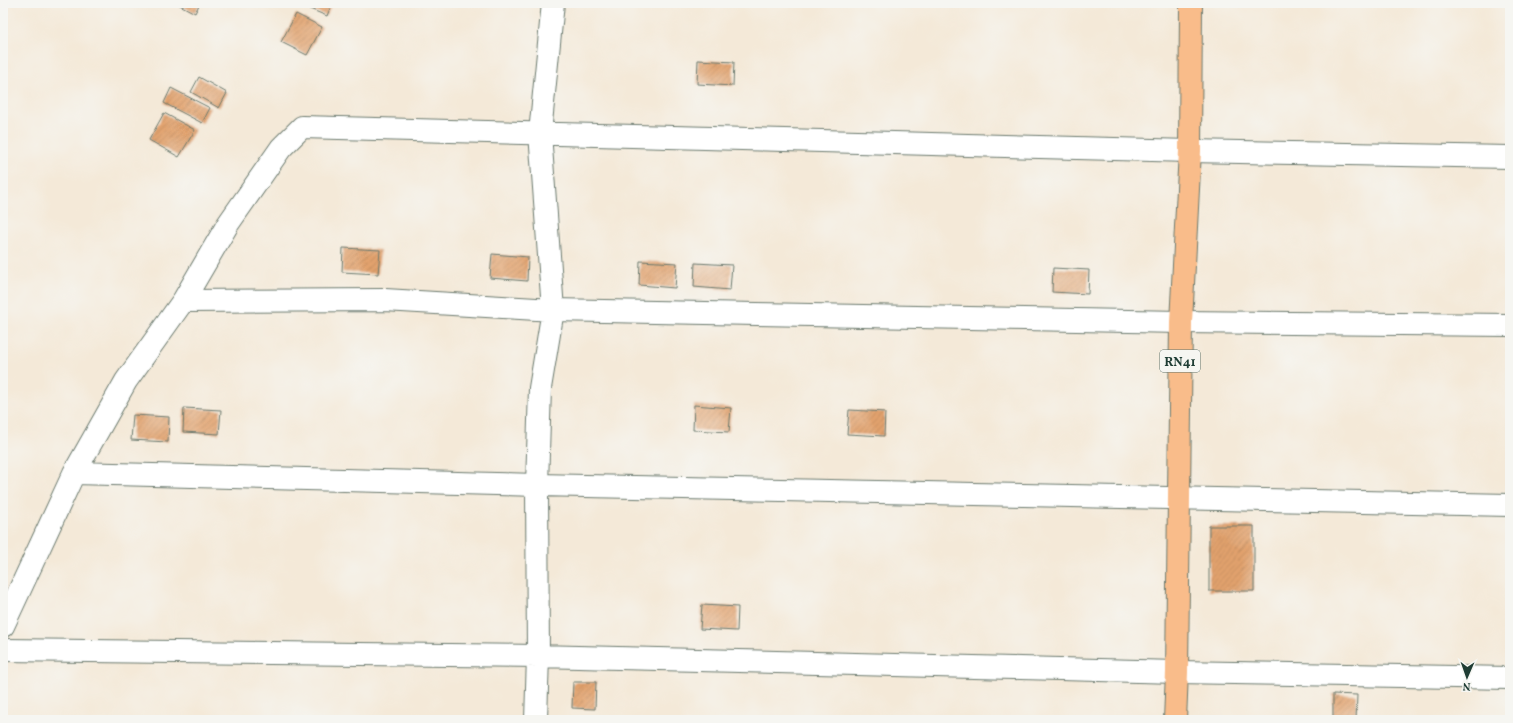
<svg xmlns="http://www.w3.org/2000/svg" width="1513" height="723" font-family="Vollkorn,serif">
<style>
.building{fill:url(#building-hatch)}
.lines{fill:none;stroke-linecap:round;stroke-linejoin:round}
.minor-casing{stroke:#6a796d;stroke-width:24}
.major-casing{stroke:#6a796d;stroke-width:24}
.minor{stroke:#fff;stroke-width:22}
.major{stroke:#f9bc8a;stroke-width:22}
.labels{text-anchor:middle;stroke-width:3;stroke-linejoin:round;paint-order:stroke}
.shield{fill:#f6f6f2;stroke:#60746d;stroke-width:1}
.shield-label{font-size:13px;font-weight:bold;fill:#1f3d34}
</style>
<defs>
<pattern id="building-hatch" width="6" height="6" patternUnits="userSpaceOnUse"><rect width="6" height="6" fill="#e2a26d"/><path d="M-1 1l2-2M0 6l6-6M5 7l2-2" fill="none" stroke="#b7855a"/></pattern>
</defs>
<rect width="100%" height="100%" fill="#f6f6f2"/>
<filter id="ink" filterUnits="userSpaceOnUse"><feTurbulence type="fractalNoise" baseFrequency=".025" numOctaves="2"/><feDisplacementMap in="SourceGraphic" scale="8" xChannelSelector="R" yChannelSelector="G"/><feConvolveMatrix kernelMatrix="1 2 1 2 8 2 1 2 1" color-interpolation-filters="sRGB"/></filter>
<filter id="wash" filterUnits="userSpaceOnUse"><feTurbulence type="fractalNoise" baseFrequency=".012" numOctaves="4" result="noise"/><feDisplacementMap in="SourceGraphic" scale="16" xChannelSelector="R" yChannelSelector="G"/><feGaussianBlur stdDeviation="0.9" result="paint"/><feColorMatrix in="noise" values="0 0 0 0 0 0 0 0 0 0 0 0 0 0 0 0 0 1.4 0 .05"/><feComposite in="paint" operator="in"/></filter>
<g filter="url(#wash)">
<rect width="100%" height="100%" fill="#f4e9d8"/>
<g id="blocks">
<path class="building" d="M176 3H200L195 13Z
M295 3H332L327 16Z
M296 14 322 27 307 55 281 42Z
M698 60 734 62 733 86 697 84Z
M199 77 227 93 219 108 191 92Z
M171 88 210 108 202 123 164 103Z
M164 113 195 130 179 157 149 140Z
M343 248 380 250 378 274 342 272Z
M492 254 528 257 527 281 490 278Z
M640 261 677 263 675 288 639 285Z
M695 263 732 265 730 290 694 287Z
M1053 268 1089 270 1088 294 1052 292Z
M694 405 731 408 729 432 693 430Z
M184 408 221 410 219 434 183 432Z
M849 410 885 412 884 436 847 434Z
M133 415 169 417 168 442 131 440Z
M1209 526H1254V591H1209Z
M702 605 738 607 737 631 700 629Z
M573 682H596L595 709 572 708Z
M1333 694 1357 695 1356 720H1333Z"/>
</g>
</g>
<g filter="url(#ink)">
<use href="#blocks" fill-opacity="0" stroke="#6a796d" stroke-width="1"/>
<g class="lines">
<defs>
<path id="minor" d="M183 301 385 300 553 310 1181 322 1510 325
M74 473 537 485 1510 505
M3 626 74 473 126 381 183 301 228 224 281 148 302 127 1190 151 1510 157
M3 650 538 656 1177 672 1510 678
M536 720 538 656 537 485 540 388 553 310 540 133 553 3"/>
<path id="major" d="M1175 720 1177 672 1181 322 1190 151 1191 3"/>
</defs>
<use href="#minor" class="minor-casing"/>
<use href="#major" class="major-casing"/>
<use href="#minor" class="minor"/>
<use href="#major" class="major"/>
</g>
</g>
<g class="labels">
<rect class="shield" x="1160" y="350" width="40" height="22" rx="3"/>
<g class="shield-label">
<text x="1180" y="366">RN41</text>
</g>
</g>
<rect width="1513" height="723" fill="none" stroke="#f6f6f2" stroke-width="16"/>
<g transform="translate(1467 677) rotate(182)" stroke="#f6f6f2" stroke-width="3" paint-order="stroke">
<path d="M0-3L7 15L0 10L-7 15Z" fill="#1f3d34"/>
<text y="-6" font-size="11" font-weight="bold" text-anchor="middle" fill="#1f3d34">N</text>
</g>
</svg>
